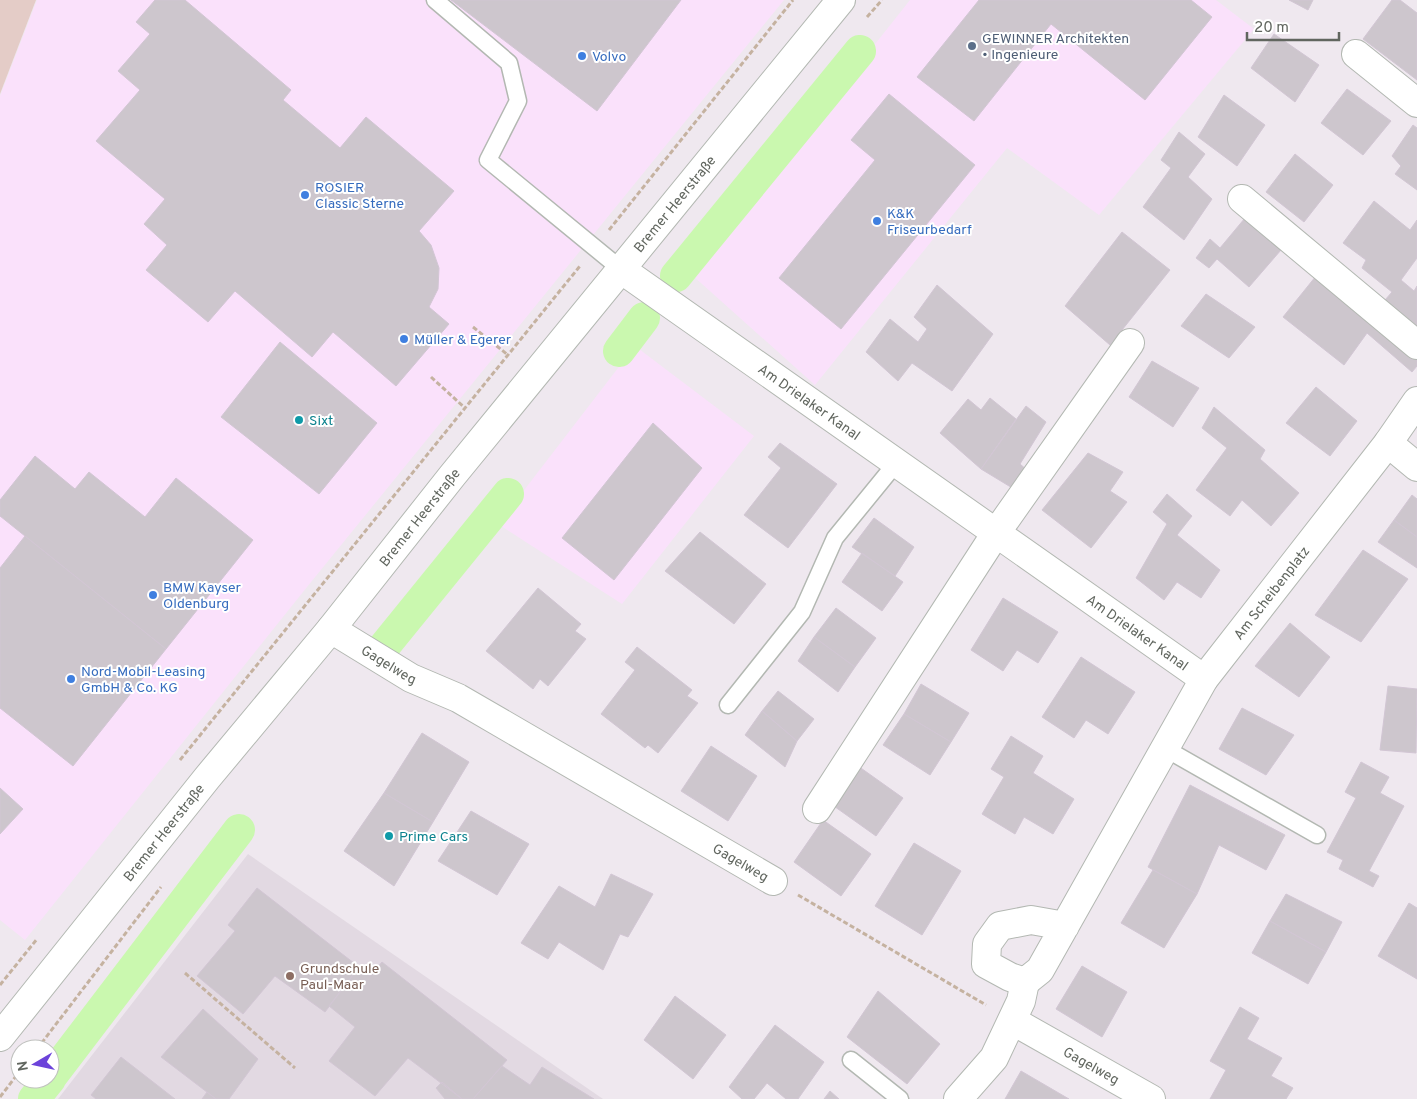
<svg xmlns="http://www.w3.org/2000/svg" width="1417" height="1099" font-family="Overpass,sans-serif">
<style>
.commercial{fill:#fae1fb}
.education{fill:#e2d9e2}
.green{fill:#e4ccc7}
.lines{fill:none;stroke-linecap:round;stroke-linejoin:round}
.canal{stroke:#caf8af;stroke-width:32}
.building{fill:#cdc6cd;stroke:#d2c6d4}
.service-casing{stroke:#b3b8b2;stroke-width:19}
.minor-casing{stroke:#b3b8b2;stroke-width:30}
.tertiary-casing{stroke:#b3b8b2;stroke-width:30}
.path{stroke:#c5b2a0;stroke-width:3;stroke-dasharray:5 2.5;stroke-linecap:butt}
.service{stroke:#fff;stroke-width:16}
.minor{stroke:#fff;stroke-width:28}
.tertiary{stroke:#fff;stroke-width:28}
.service-dot{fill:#5c6f8a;stroke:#fff;stroke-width:2}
.shop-dot{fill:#3f7fe0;stroke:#fff;stroke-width:2}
.culture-dot{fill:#0f9aa8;stroke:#fff;stroke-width:2}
.education-dot{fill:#8d6e63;stroke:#fff;stroke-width:2}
.labels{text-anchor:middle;stroke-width:4;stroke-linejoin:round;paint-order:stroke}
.service-label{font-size:14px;fill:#4e5e75;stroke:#fff;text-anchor:start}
.shop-label{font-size:14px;fill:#366cbe;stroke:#fff;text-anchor:start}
.street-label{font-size:14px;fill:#61665f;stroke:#fff}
.culture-label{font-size:14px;fill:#0d838f;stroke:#fff;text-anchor:start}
.education-label{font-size:14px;fill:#785e54;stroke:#fff;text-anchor:start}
</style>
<rect width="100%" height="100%" fill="#efe8ef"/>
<path class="commercial" d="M37 0H784L307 587 25 940 0 920V96Z
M910 0H1216L1254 29 1099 215 1007 148 815 385 692 275Z
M635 346 754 436 622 604 498 524Z"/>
<path class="education" d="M248 854 603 1099H58Z"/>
<path class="green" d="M0 0H36L0 94Z"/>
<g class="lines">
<path class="canal" d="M676 276 860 51
M619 351 644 318
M383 648 508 494
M50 1078 239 830
M34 1099 50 1079"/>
</g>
<path class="building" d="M155 0H185L291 90 283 100 340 148 366 117 454 191 419 231 431 245 439 268 438 289 429 307 449 324 396 386 333 332 312 357 235 291 208 322 146 270 167 245 144 224 165 199 96 141 140 90 118 71 150 34 136 22Z
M451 0H681L597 111Z
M979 0H1191L1212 17 1145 100 1051 24 974 121 917 77Z
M1289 0H1313L1308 10Z
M1392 0H1400L1417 13V80L1363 39Z
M1274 34 1319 65 1295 102 1251 68Z
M1347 89 1391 121 1363 155 1321 123Z
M889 94 975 165 841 329 779 278 875 160 851 140Z
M1224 95 1265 125 1237 166 1198 137Z
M1413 125 1417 128V190L1395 174 1401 166 1392 156Z
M1179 132 1205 154 1188 177 1212 199 1184 240 1143 207 1171 168 1161 160Z
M1295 154 1333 185 1304 222 1266 192Z
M1374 201 1410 230 1417 220V258L1401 280 1414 291 1417 286V327L1385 300 1392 292 1362 268 1366 260 1343 243Z
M1245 218 1281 250 1249 287 1217 259 1209 268 1196 258 1210 239 1220 248Z
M1122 232 1170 270 1110 345 1065 306Z
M1316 276 1417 350V366L1412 372 1367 333 1344 365 1283 317Z
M937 285 993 334 952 391 912 363 898 381 866 352 890 319 918 342 927 329 914 317Z
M1206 294 1255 327 1229 358 1181 326Z
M280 342 377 423 319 494 221 417Z
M1152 361 1199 388 1173 427 1129 397Z
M1316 387 1357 421 1330 456 1286 423Z
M990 398 1016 419 981 469 940 433 968 399 981 410Z
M1026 406 1046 422 1020 464 1028 471 1014 489 981 469Z
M1214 407 1265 450 1260 459 1299 493 1271 526 1242 500 1230 516 1196 490 1227 448 1202 428Z
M653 423 702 468 614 580 562 538Z
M780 443 837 484 788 548 744 515 781 468 768 457Z
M1088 453 1123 472 1110 491 1127 502 1091 548 1042 510Z
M35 456 75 489 89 472 145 517 176 478 253 540 166 649 0 516V500Z
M1167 494 1192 516 1177 535 1220 570 1201 598 1177 582 1164 600 1136 578 1167 524 1153 512Z
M1412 495 1417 499V537L1394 520Z
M874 518 914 547 895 576 852 547Z
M1394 520 1417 537V568L1378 542Z
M700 532 766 584 734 624 665 571Z
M25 536 166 649 73 766 0 708V568Z
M1363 550 1408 579 1361 642 1315 615Z
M862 553 903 582 882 611 842 582Z
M538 588 581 624 575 631 586 639 548 686 540 679 533 689 486 651Z
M1003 598 1058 632 1038 663 1017 650 1003 671 971 650Z
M836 608 876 638 855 667 814 637Z
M1290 623 1330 657 1299 697 1255 666Z
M814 637 855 667 838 692 798 661Z
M637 647 692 690 687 696 698 703 658 753 648 745 645 748 601 714 635 670 625 662Z
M1081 657 1135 692 1108 734 1086 720 1074 738 1042 717Z
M921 684 969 713 951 742 904 714Z
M1388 686 1417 689 1416 753 1380 750Z
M778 691 814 719 797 741 762 711Z
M1242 708 1294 735 1266 775 1219 749Z
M762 711 797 741 785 767 745 735Z
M904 714 951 742 930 775 883 745Z
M422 733 469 762 433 822 384 793Z
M1011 736 1043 756 1033 773 1074 799 1053 834 1024 817 1015 834 982 814 1004 777 991 769Z
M711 746 757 776 728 821 681 791Z
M1361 762 1389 777 1380 793 1404 806 1369 871 1379 876 1373 887 1339 869 1343 860 1327 852 1356 798 1345 792Z
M858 766 903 798 876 836 831 804Z
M1190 785 1285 835 1266 870 1219 845 1197 894 1148 867Z
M0 788 23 809 0 834Z
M384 793 433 822 394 886 344 851Z
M471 811 529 844 497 895 438 861Z
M823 820 871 854 841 896 794 862Z
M914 843 961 871 922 935 875 906Z
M1153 870 1197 894 1164 948 1121 923Z
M611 874 653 894 628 937 620 934 603 970 559 942 548 959 521 943 559 886 595 907Z
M257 888 359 967 325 1012 275 976 243 1014 197 976 235 931 228 925Z
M1286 894 1342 922 1326 952 1270 921Z
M1409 903 1417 908V979L1378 956Z
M1270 921 1326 952 1308 984 1252 953Z
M382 962 507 1060 473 1099H462L408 1058 375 1096 329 1061 355 1027 329 1006 359 967 370 976Z
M1082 966 1127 992 1102 1037 1056 1009Z
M878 991 940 1044 907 1084 847 1037Z
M675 996 726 1035 693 1079 644 1040Z
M1240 1007 1259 1018 1247 1039 1282 1058 1271 1076 1293 1088 1286 1099H1210L1226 1070 1210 1061Z
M203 1009 258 1059 229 1099H216L161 1057Z
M775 1025 824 1062 798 1099H786L767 1083 754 1099H742L729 1087Z
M121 1057 175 1099H96L91 1095Z
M502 1066 530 1085 542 1067 594 1099H473Z
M1021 1071 1069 1099H1005Z
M442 1082 462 1099H445L436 1088Z
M830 1091 839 1099H824Z
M207 1092 216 1099H202Z"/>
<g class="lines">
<defs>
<path id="service" d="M435 0 509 63 518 101 488 160 622 270
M728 705 802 612 835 538 897 462
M1166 749 1317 835
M851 1060 900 1099"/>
<g id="minor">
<path d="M1356 54 1417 103"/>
<path d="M1242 199 1417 345"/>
<path id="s1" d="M622 270 1204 679"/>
<path d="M1388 443 1417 467"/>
<path id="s2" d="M331 629 411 678 458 698 773 881"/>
<path d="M817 809 996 533 1130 343"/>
<path id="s3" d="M1065 926 1031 920 1000 926 987 944 986 964 1010 977 1025 982 1040 970 1204 679 1388 443 1417 401"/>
<path id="s4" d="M1013 1021 1151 1099"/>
<path d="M958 1099 994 1058 1021 1001 1025 982"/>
</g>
<g id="tertiary">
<path id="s5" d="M0 1037 207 778 331 629 452 476 841 0"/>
</g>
</defs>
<use href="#service" class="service-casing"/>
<use href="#minor" class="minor-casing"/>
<use href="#tertiary" class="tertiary-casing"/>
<path class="path" d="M867 17 882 0
M609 230 793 0
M473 327 508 355
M431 377 465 408
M180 760 580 266
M798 895 986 1005
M185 973 295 1068
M0 985 37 939
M37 1049 161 887
M0 1097 20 1071"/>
<use href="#service" class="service"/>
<use href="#minor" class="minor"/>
<use href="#tertiary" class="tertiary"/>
</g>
<circle class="service-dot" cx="972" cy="46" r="5"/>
<g class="shop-dot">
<circle cx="582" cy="56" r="5"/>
<circle cx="305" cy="195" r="5"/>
<circle cx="877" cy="221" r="5"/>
<circle cx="404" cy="339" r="5"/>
<circle cx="153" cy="595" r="5"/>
<circle cx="71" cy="679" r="5"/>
</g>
<g class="culture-dot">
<circle cx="299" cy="420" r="5"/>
<circle cx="389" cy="836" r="5"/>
</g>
<circle class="education-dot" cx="290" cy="976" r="5"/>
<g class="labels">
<g class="service-label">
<text x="982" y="43">GEWINNER Architekten<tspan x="982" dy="16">• Ingenieure</tspan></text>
</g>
<g class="shop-label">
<text x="592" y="61">Volvo</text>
<text x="315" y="192">ROSIER<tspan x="315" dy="16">Classic Sterne</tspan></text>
<text x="887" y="218">K&amp;K<tspan x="887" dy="16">Friseurbedarf</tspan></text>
<text x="414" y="344">Müller &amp; Egerer</text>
<text x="163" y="592">BMW Kayser<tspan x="163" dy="16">Oldenburg</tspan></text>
<text x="81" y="676">Nord-Mobil-Leasing<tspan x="81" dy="16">GmbH &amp; Co. KG</tspan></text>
</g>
<g class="street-label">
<text dy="5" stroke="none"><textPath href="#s5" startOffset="1072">Bremer Heerstraße</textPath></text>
<text dy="5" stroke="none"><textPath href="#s1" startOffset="229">Am Drielaker Kanal</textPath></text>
<text dy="5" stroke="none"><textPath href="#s5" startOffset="668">Bremer Heerstraße</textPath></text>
<text dy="5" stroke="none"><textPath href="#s3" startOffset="614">Am Scheibenplatz</textPath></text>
<text dy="5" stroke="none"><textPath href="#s1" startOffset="630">Am Drielaker Kanal</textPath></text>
<text dy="5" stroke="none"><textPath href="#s2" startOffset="68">Gagelweg</textPath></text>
<text dy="5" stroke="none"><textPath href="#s5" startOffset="262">Bremer Heerstraße</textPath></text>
<text dy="5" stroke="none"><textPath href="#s2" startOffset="472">Gagelweg</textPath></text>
<text dy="5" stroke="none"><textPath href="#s4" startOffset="90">Gagelweg</textPath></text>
</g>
<g class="culture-label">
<text x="309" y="425">Sixt</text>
<text x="399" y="841">Prime Cars</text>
</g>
<g class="education-label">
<text x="300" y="973">Grundschule<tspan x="300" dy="16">Paul-Maar</tspan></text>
</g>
</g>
<g transform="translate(35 1064) rotate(261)"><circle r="24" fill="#ffffff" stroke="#c0c2bf"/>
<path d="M0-4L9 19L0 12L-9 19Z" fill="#6c43da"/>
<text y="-8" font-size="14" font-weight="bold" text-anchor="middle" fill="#61665f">N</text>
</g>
<path d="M1247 32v8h92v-8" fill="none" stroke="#61665f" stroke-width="2.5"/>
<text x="1254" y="32" font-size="15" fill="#61665f" stroke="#ffffff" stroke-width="4" paint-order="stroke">20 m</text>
</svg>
